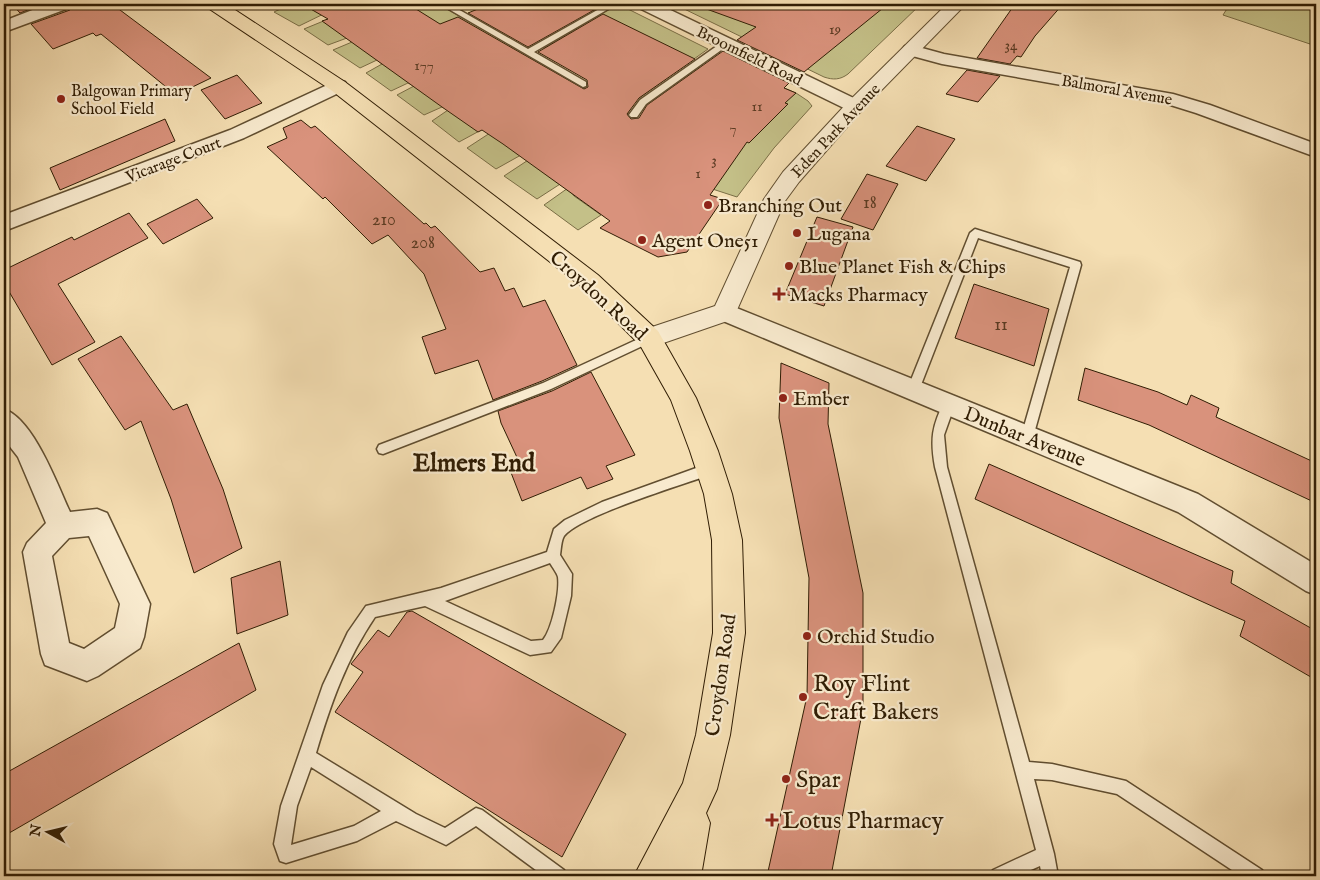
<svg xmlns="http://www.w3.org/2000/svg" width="1320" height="880" font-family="'IM FELL English',serif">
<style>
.green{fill:#c4c088;stroke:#7a6e46}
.building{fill:#d9927c;stroke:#301d04}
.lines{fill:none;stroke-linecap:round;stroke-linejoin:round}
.service-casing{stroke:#614e30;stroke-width:3}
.minor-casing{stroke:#614e30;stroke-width:3}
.tertiary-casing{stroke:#614e30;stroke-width:2}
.primary-casing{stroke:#301d04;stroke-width:2}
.service{fill:#f8eace;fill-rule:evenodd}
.minor{fill:#f8eace;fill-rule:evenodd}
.tertiary{fill:#f8eace;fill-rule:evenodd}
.primary{fill:#f5dfb3;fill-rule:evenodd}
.poi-dot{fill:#8f2418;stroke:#f8eace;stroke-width:2}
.labels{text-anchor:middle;stroke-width:4.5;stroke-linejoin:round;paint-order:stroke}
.far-number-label{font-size:15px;fill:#5a3a22}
.far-street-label{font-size:16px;fill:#301d04;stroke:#f8eace}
.far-poi-label{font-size:16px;fill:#301d04;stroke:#f8eace;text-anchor:start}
.number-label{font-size:18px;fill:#5a3a22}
.poi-label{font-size:20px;fill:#301d04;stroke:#f8eace;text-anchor:start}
.street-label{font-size:20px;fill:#301d04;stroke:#f8eace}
.near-poi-label{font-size:24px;fill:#301d04;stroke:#f8eace;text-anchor:start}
.district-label{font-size:25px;font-weight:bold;fill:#301d04;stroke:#f8eace}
</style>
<rect width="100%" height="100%" fill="#f5dfb3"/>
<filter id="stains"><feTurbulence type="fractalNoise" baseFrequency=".004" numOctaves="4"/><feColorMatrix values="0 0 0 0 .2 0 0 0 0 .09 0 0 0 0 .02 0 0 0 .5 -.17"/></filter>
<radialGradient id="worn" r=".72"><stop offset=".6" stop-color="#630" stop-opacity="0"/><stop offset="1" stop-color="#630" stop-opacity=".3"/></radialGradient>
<path class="green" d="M291 4H344L299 26 274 12Z
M365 4H438L587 89 595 84 544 54V48L618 4 708 49 635 101 628 113 633 131 649 105 663 92C677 92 687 74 698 67L714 75 768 81 796 93 808 101 812 106 774 148 737 197 697 184 588 166 537 199 504 176 554 143 521 155 496 169 467 148 490 133 507 116 459 142 432 121 448 110 442 107 424 115 397 95 414 86 408 83 391 91 366 73 382 64 377 60 360 68 333 50 352 42 347 38 328 45 304 29Z
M674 4H921L848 74C840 80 833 80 824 77Z
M1230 4H1316V46L1223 15Z
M568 188 574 196 601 215 578 230 544 205Z"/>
<path class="building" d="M12 4H43L20 13Z
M73 4H112L211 78 176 95 101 34 96 36 93 33 53 49 31 24 70 10Z
M302 4H408L440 24 458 17 584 89 588 87 587 80 538 52 603 14 695 59 639 98 627 114 631 119 639 118 647 105 723 51 789 83 784 88 796 93 785 103 788 104 749 143 747 142 710 195 723 199 687 252 658 257 600 228 610 221 503 144 482 130 478 132 442 107 322 21 328 19Z
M490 4H582L594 10 528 47 468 13Z
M702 4H888L804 72 737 40 756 27 701 7Z
M1015 4H1063L1035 36 1021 57 1017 56 1010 64 977 58Z
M967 70 1000 76 978 102 946 94Z
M237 75 262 103 225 119 201 90Z
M165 119 175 141 60 190 50 168Z
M301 120 311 128 315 126 424 224 426 223 431 228 435 226 480 272 494 268 505 291 514 288 523 307 545 300 577 365 542 381 493 400 478 360 435 374 422 337 446 329 424 274 388 235 372 244 325 197 323 199 267 147 287 138 283 128Z
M917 126 955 139 926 181 886 166Z
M867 174 898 184 873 230 841 219Z
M197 199 213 218 163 244 147 224Z
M129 213 148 238 58 284 95 342 52 365 4 283V270L72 237 74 240Z
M817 217 853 227 824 306 785 294Z
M974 284 1049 309 1034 366 955 338Z
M121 336 173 410 187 404 223 489 242 548 194 573 171 499 141 421 125 430 78 359Z
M781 363 829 383 828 424 863 593V708L831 876H767L807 696 809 578 779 418Z
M1085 368 1158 392 1187 405 1191 395 1219 408 1216 417 1316 463V503L1149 425 1078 400Z
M591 372 635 455 606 466 613 479 587 489 581 477 522 501 510 470 521 466 501 423 498 411 552 391Z
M989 464 1233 571 1231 583 1316 631V680L1240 636 1245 621 975 499Z
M280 561 288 615 237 634 231 578Z
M412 611 626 734 562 857 335 712 363 672 351 664 378 630 389 637 407 612Z
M239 643 256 690 4 836V774Z"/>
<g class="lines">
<defs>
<path id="service" d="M440 4H449L528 49 608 4H617L534 52 586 82V86L583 87Z
M724 41 731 43 646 104 637 117H631L629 115 640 100Z
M975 229 1080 262 1081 265 1033 437 1031 441 1027 442 1023 441 1021 437 1070 267 978 238 919 390 917 393H909L907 390 970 233Z
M649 334 655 338 653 341 551 389 383 454 379 453 377 449 379 445 543 383Z
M949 399 953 400 955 404 944 435 947 467 1029 762 1052 764 1126 781 1262 870 1264 876H1241L1117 794 1052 780 1034 779 1054 854 1058 876H1042L1040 866 1017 876H991L993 870 1036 850 935 467C930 439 932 426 945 400Z
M710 463 715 465 716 469 715 473C685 484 581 515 564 536 561 541 561 549 560 555L572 574 571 596 561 638 551 652 530 655 425 606 375 617C346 660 331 703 316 753L416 814 445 828 476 808 482 810 564 870 566 876H544L476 826 446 845 396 821 357 841 286 863 280 861 274 844 281 806 323 685 348 632 366 606 441 588 547 552 554 529 565 520 602 502ZM550 563C553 568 557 573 558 577 560 592 552 629 543 640L531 641 445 601ZM311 767 381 811 354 826 291 845 297 806Z"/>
<path id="minor" d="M48 4H71L69 8 4 32V21Z
M637 4H658L862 102 865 106 862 110 855 112 848 110 639 8Z
M911 45 944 54 1173 94 1210 105 1316 144V157L1196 113 1164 103 942 64 905 54 902 50 905 46Z
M338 80 345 82 347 86 345 90 244 138 4 231V215L230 130Z
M724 303 1198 494 1316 565V595L1306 591 1178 512 716 318 712 312 716 306Z
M4 409C34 420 57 484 70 512L97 509 107 513 150 604 144 637 140 648 98 676 87 681 45 665 41 654 23 552 27 543 46 523 18 457 4 439ZM89 536 120 604 115 628 84 649 69 643 52 556 69 538Z"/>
<path id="tertiary" d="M947 4H966L862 110 799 182 785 201 733 319 649 348 640 345 636 338 640 331 715 306 764 199 783 172 848 102Z"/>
<path id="primary" d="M205 4H226L345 82 598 275 658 331 696 398 718 451 732 494 742 540 745 633 730 735 717 789 706 813 710 823 701 876H634L683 783 696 735 713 633 712 540 704 494 690 451 671 400 640 345 582 287 331 90 208 8Z"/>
</defs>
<use href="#service" class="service-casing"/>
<use href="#minor" class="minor-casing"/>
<use href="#tertiary" class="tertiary-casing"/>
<use href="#primary" class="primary-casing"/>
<use href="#service" class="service"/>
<use href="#minor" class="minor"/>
<use href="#tertiary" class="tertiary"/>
<use href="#primary" class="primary"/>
</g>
<g class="poi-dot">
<circle cx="61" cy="99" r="5"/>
<circle cx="708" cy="205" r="5"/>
<circle cx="797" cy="233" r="5"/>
<circle cx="642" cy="240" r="5"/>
<circle cx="789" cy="266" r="5"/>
<path d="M776.5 286.5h5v5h5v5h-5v5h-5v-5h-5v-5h5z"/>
<circle cx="783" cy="398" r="5"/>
<circle cx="807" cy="636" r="5"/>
<circle cx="803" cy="697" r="5"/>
<circle cx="786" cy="779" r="5"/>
<path d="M769.5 812.5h5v5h5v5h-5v5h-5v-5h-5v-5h5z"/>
</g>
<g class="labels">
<g class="far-number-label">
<text x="835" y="34">19</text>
<text x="1011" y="50">34</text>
<text x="424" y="70">177</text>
<text x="757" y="111">11</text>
<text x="733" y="133">7</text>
<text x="714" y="165">3</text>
<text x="698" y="178">1</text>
</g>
<g class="far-street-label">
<text transform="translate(750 55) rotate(26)" y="6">Broomfield Road</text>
<text transform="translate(1117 89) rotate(10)" y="6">Balmoral Avenue</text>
<text transform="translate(835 130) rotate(-47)" y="6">Eden Park Avenue</text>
<text transform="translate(173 159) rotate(-21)" y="6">Vicarage Court</text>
</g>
<g class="far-poi-label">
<text x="71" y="96">Balgowan Primary<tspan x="71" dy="18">School Field</tspan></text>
</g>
<g class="number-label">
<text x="870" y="208">18</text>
<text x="384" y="225">210</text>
<text x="423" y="248">208</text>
<text x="1001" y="330">11</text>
</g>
<g class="poi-label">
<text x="718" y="212">Branching Out</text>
<text x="807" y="240">Lugana</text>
<text x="652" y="247">Agent One51</text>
<text x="799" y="273">Blue Planet Fish &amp; Chips</text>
<text x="789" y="301">Macks Pharmacy</text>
<text x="793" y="405">Ember</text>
<text x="817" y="643">Orchid Studio</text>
</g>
<g class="street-label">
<text transform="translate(599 295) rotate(42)" y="7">Croydon Road</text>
<text transform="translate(1025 436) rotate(22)" y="7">Dunbar Avenue</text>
<text transform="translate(720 675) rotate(-82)" y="7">Croydon Road</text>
</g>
<g class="near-poi-label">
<text x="813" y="691">Roy Flint<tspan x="813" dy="28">Craft Bakers</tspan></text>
<text x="796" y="787">Spar</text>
<text x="782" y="828">Lotus Pharmacy</text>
</g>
<g class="district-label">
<text x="474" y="471">Elmers End</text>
</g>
</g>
<rect width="1320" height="880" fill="none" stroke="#f5dfb3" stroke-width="20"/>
<rect x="5" y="5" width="1310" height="870" fill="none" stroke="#301d04" stroke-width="2.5"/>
<rect x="10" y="10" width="1300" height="860" fill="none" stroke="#301d04"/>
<g transform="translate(48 832) rotate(278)" stroke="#f8eace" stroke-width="4" paint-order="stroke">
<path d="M0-4L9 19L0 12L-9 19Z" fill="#301d04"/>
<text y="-8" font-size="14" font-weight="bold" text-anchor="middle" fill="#301d04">N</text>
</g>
<rect width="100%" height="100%" filter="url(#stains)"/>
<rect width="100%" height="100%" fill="url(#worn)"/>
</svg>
